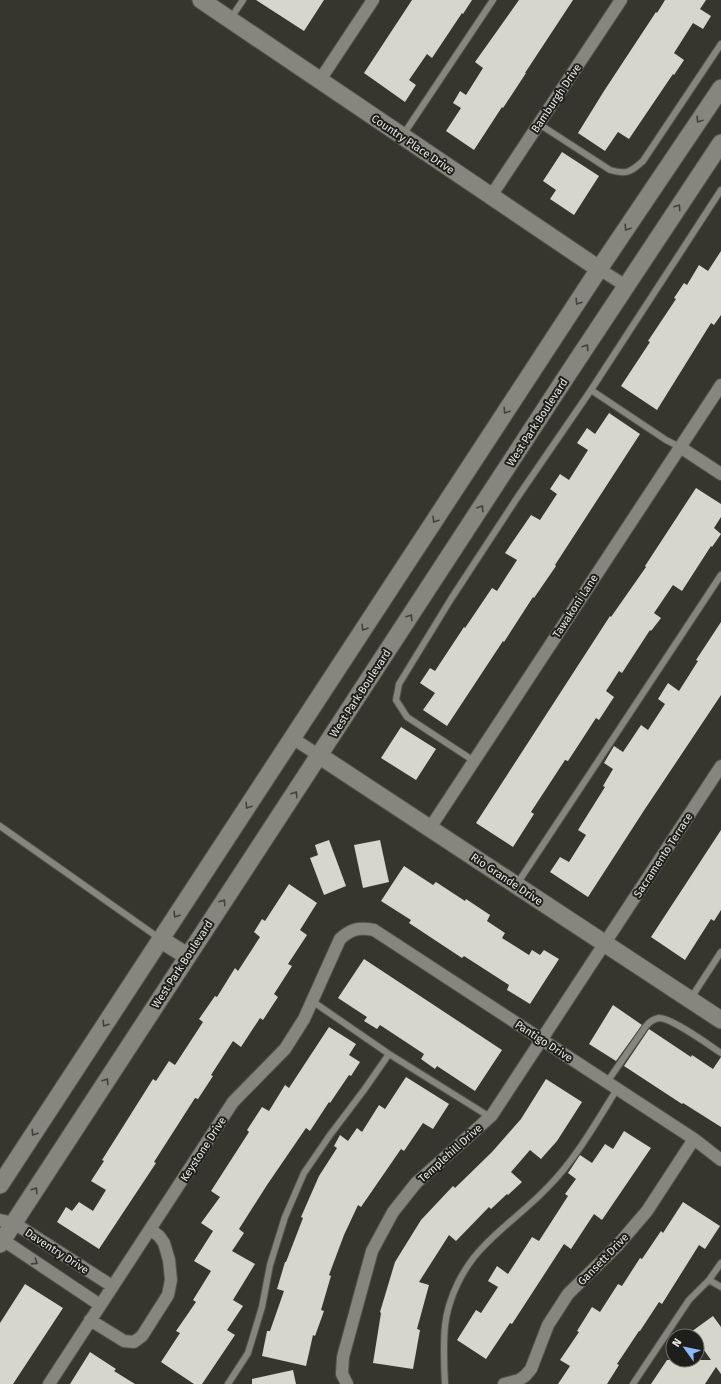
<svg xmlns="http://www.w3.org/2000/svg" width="721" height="1384" font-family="'Fira Sans',sans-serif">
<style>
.building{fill:#d6d6cd}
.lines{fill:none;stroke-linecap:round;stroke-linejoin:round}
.lane-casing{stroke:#53534c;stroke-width:8}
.street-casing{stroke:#53534c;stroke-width:14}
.secondary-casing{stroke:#53534c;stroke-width:19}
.lane{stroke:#86867e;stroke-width:6}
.street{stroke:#86867e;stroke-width:12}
.secondary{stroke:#86867e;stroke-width:17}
.oneway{stroke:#42423d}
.labels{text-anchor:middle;stroke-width:4;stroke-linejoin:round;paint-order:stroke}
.street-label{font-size:11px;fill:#e8e8e3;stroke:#1e1e1a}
</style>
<rect width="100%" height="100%" fill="#36362f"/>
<path class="building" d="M256 0H324L304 31Z
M412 0H472L463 14 462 13 432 58 427 54 409 80 416 85 405 102 364 73Z
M519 0H573L525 73H526L503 108 502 107 474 150 446 131 461 108 453 103 460 91 466 95 483 68 475 62Z
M665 0H706L700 9 711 16 703 29 693 23 674 53 684 60 674 75 673 74 629 139 618 132 605 151 578 133 604 91 656 12 657 13Z
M562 152 599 176 574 215 550 199 556 190 543 181Z
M721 251V315L714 325 711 323 657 410 621 386 650 342 648 341 676 299 674 298 684 283 687 285 699 265 708 271Z
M609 413 640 434 555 565 556 566 534 598 533 597 504 642 503 641 447 726 423 710 435 693 420 683 430 668 435 671 464 627 465 628 492 588 497 591 517 560 505 553 531 515 540 520 557 494 550 489 560 474 569 480 588 450 577 443 587 428 595 434Z
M696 488 721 504V517L714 528 721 534 712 547 711 546 682 591 673 585 654 613 661 618 651 631 650 630 622 673 619 671 606 691 614 697 599 720 596 718 568 761 565 760 531 812 534 814 513 847 476 823 610 616 611 617 646 567 645 566Z
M721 622V695L643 812 588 897 550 872 560 857 569 862 586 835 578 830 605 787 603 786 613 769 604 763 614 746 623 752 641 725 648 730 665 704 658 699 668 683 679 691 698 661 696 660Z
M401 727 436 749 416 780 381 758Z
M721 830V910L714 921 711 919 685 960 651 937Z
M329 840 346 886 324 895 310 858 318 855 315 845Z
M380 840 389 882 363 888 354 845Z
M404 866 433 885 436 882 465 901 466 899 490 915 487 921 505 933 502 938 529 955 532 950 540 955 544 950 559 959 530 1004 507 990 509 985 464 956 462 958 409 923 411 920 381 901Z
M289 884 317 903 300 930 307 935 288 964 292 966 274 994 278 997 263 1020 260 1018 241 1047 233 1041 211 1075 213 1076 198 1099 195 1098 154 1162 156 1163 99 1249 57 1222 66 1207 72 1211 79 1202 93 1211 106 1190 91 1181 104 1161 102 1160 153 1079 156 1081 169 1061 175 1065 203 1022 199 1019 215 996 217 997 235 968 238 971 260 937 254 932 262 919 265 921Z
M364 959 502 1050 475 1091 437 1066 435 1069 421 1059 424 1054 380 1025 377 1029 364 1021 367 1017 338 998Z
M613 1005 642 1025 616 1061 589 1044Z
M329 1027 356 1044 349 1055 360 1062 351 1076 349 1075 330 1103 329 1102 310 1131 306 1128 267 1185 239 1229 244 1233 232 1251 255 1264 233 1300 243 1306 227 1330 235 1335 202 1384H194L161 1362 180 1333 176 1331 196 1302 193 1300 211 1271 194 1261 213 1231 201 1223 220 1197 211 1191 249 1132 247 1130 262 1107 269 1111 285 1085 289 1088Z
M649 1029 691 1057 692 1055 713 1069 721 1057V1127L683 1103 682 1104 624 1066Z
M406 1077 449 1104 433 1129 423 1123 404 1151 401 1149 361 1207 358 1205 344 1235 329 1275 331 1276 321 1310 324 1311 315 1336 313 1335 306 1366 262 1356 267 1331H270L284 1291 277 1289 285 1262H286L303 1218 301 1217 319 1176 337 1148 334 1146 340 1135 348 1141 357 1128 362 1132 379 1105 385 1109Z
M546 1079 582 1102 557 1141 541 1159 530 1150 511 1172 522 1182 508 1195 507 1194 491 1209 489 1207 456 1241 449 1235 419 1282 429 1285 417 1329 420 1330 413 1369 373 1363 381 1313 380 1312 395 1262 421 1220 453 1186 455 1188 492 1152 521 1119Z
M624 1131 651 1148 602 1220 594 1214 571 1249 564 1244 512 1324 510 1323 486 1359 457 1340 476 1310 481 1313 498 1287 488 1281 497 1266 508 1274 532 1237 539 1241 568 1196 565 1194 576 1179 568 1173 580 1155 592 1163 605 1144 613 1149Z
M683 1202 720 1226 705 1249 699 1245 662 1304 659 1302 640 1331H639L617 1364 619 1365 607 1384H558L570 1366 560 1360 579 1332 577 1331 592 1307 600 1312 618 1284 622 1286 640 1258 642 1259 661 1231 663 1233Z
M25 1284 63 1308 13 1384H0V1323Z
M713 1316 721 1327V1374L716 1367 705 1384H651L667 1360H711L697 1340V1336H694L691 1332Z
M90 1352 116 1369 114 1371 135 1384H70Z
M293 1370 296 1384H252V1379Z"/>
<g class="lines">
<defs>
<path id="lane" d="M231 18 243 0
M539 124 610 170C626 175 631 172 643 161L721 44
M403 135 493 0
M591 390 666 440 680 447
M474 761 407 717 396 700 399 684 451 599 517 498 591 390 721 190
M0 826 159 938
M517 884 721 575
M691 998 721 952
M389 1054 490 1117
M607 1082 646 1026C649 1022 654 1019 659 1018 672 1018 709 1045 721 1053
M709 1280 721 1263
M228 1384 248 1353 262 1307 270 1265 285 1217 304 1173 330 1135 364 1090 389 1054 312 1001
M445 1384C444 1365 443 1346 445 1326 448 1297 464 1266 484 1246 504 1225 527 1209 547 1188 575 1160 596 1123 617 1089
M633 1384 689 1300 709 1280 721 1287"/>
<path id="street" d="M320 80 373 0
M491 196 621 0
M599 269 626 286
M680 447 721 474
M292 738 320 756
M430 828 721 385
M0 1220 14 1223 112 1286
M0 1238 100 1305
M90 1320 124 1341 134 1342 142 1336 168 1295 171 1280 169 1260 164 1243 159 1236 150 1229
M49 1384 233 1102 285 1049 304 1019 340 939C351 929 359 927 374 930L694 1139 721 1160
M347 1384 342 1374 343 1357 372 1251 393 1212 416 1183 479 1127 492 1115 721 766
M504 1384 519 1380 525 1376 531 1369 548 1325 568 1294 617 1246 647 1211 694 1139"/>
<path id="secondary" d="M201 0 599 269
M320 756 721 1020
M160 939 187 956
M0 1185 599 269 721 88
M0 1244 564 380 721 143"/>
</defs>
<use href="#lane" class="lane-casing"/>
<use href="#street" class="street-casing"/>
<use href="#secondary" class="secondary-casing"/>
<use href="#lane" class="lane"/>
<use href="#street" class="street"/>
<use href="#secondary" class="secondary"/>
</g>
<defs><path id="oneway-chevron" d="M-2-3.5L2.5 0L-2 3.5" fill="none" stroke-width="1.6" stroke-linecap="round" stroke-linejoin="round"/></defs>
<g class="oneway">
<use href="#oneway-chevron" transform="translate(699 120) rotate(124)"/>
<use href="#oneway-chevron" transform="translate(678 207) rotate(-56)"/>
<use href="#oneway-chevron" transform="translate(627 228) rotate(124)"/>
<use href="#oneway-chevron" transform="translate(578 302) rotate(123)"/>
<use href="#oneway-chevron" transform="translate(586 347) rotate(-57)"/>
<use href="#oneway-chevron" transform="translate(506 411) rotate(123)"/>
<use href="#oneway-chevron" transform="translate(481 508) rotate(-57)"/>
<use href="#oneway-chevron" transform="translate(435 520) rotate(123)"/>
<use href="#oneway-chevron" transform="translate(410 617) rotate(-57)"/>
<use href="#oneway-chevron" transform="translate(364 628) rotate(123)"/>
<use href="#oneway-chevron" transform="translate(295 794) rotate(-56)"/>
<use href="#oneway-chevron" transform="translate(248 806) rotate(123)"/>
<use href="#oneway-chevron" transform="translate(223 902) rotate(-56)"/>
<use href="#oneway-chevron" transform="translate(176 915) rotate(123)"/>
<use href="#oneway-chevron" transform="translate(105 1024) rotate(123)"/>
<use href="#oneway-chevron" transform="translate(106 1081) rotate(-57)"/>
<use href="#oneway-chevron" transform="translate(34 1133) rotate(123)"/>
<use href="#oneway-chevron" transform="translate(35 1190) rotate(-57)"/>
<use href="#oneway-chevron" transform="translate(35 1262) rotate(33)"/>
</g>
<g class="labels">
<g class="street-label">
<text transform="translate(556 98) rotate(-56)" y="4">Bamburgh Drive</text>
<text transform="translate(413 144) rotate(34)" y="4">Country Place Drive</text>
<text transform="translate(537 422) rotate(-57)" y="4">West Park Boulevard</text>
<text transform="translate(575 606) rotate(-57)" y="4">Tawakoni Lane</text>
<text transform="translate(360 693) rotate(-57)" y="4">West Park Boulevard</text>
<text transform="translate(663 855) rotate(-57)" y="4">Sacramento Terrace</text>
<text transform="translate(507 879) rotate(34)" y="4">Rio Grande Drive</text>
<text transform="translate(182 964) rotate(-57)" y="4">West Park Boulevard</text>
<text transform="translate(544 1041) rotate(33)" y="4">Pantigo Drive</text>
<text transform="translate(203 1149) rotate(-57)" y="4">Keystone Drive</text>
<text transform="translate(450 1153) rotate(-42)" y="4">Templehill Drive</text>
<text transform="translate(57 1251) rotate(33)" y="4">Daventry Drive</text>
<text transform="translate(603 1259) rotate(-46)" y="4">Gansett Drive</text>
</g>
</g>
<g transform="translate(685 1348) rotate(303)"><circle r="19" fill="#1e1e1a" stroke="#6f6f6a"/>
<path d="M0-3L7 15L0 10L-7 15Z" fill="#8cb9fc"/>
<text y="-6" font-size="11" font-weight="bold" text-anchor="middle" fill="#e8e8e3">N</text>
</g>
</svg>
